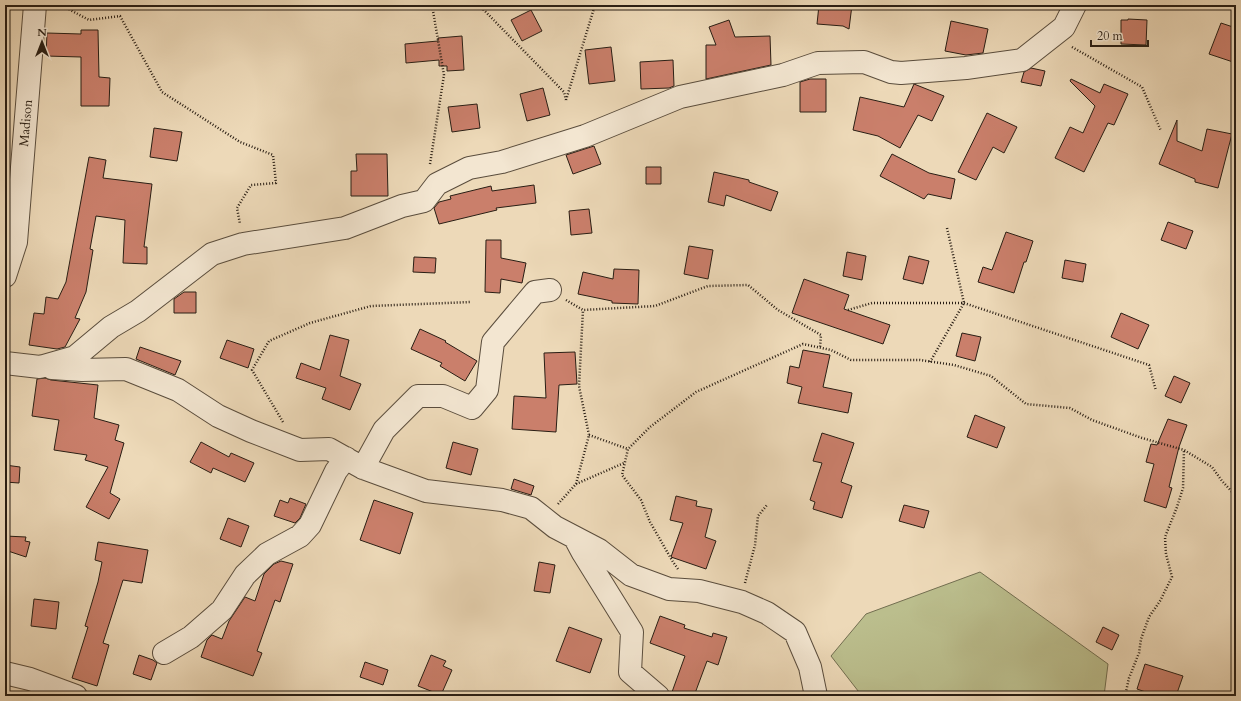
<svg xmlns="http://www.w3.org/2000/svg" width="1241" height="701" font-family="Cardo,serif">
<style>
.green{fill:#bbbe8d;stroke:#726e50}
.building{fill:#ca7f6b;stroke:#291e14}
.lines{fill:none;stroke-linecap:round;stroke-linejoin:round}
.minor-casing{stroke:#5a4d3d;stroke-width:24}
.tertiary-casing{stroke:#5a4d3d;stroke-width:24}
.path{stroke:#291e14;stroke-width:2.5;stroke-dasharray:1 2;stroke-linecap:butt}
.minor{stroke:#f3e6d1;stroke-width:22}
.tertiary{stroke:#f3e6d1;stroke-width:22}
.labels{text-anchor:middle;stroke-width:3;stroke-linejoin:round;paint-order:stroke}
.street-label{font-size:13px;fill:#291e14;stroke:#f3e6d1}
</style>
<rect width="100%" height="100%" fill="#edd9b8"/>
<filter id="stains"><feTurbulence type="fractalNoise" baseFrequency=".005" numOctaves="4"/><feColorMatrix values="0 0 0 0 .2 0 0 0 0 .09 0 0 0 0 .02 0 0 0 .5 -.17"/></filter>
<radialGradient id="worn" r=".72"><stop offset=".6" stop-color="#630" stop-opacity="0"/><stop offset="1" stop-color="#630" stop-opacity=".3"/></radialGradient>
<path class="green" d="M980 572 1108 664 1104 696H862L831 656 866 614Z"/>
<path class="building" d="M819 5H852L849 29 843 26 817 24Z
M531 10 542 31 522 41 511 20Z
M1128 19 1147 20 1146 45 1121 44V20H1128Z
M729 20 735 37 770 36 771 65 706 79V45H716L709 27Z
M951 21 988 29 983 53 966 55 945 51Z
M1221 23 1236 28V63L1209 54Z
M81 30H98L99 77 110 78 109 106H81V57L46 56 47 33 81 34Z
M462 36 464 70 447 71V66H439V60L406 63 405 44 438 41V38Z
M611 47 615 81 589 84 585 50Z
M673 60 674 86 669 88 641 89 640 62Z
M1031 68 1045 71 1041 86 1021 82 1024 72Z
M810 79H826V112H800V82Z
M1071 79 1100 93 1104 84 1128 94 1114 125 1108 123 1084 172 1055 158 1070 127 1083 133 1095 106 1070 81Z
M914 84 944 96 932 121 918 115 900 148 878 136 853 130 860 97 904 107Z
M543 88 550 115 527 121 520 94Z
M477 104 480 128 452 132 448 107Z
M987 113 1017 127 1004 153 993 147 976 180 958 172Z
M1177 120V141L1202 151 1207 129 1232 134 1218 188 1195 182V179L1159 164Z
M154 128 182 132 177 161 150 157Z
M594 146 601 164 573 174 566 155Z
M356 154H387L388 196H351V171H357Z
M892 154 929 173 955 179 951 199 928 194 924 199 880 176Z
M89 157 106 160 103 178 152 184 144 247H147V264L123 263 125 220 96 216 90 249 93 250 86 292 75 318 80 319 65 347 57 349 29 345 34 313 44 314 46 297 58 299 66 282Z
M646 167H661V184H646Z
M714 172 749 180V182L778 192 771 211 726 195 724 206 708 202Z
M534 185 536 203 496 208 497 210 439 224 434 208 439 202 451 199 450 196 491 186 492 191Z
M589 209 592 233 571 235 569 211Z
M1168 222 1193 231 1186 249 1161 240Z
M1006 232 1033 241 1026 262H1024L1014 293 978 282 983 267 992 270Z
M486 240H501V258L526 263 522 283 501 279 500 293 485 292Z
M689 246 713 250 708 279 684 274Z
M847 252 866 256 862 280 843 276Z
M909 256 929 261 923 284 903 279Z
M414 257 436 258 435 273 413 272Z
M1065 260 1086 264 1083 282 1062 278Z
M614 269 639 270 638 304 612 303V301L578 294 583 272 613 279Z
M804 279 849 295 844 309 890 325 883 344 792 313Z
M184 292H196V313H174V299Z
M1121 313 1149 325 1138 349 1111 337Z
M420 329 446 341 445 342 477 361 465 381 440 366 442 363 411 349Z
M962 333 981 337 975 361 956 356Z
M330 335 349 340 340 376 361 384 350 410 322 399 326 388 296 378 301 363 320 370Z
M227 340 254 349 248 368 220 358Z
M140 347 181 361 175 375 136 359Z
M803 350 830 355 823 387 852 393 848 413 798 403 802 387 787 383 790 366 799 368Z
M575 352 577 384 559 385 556 432 512 429 514 396 546 398 544 353Z
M1174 376 1190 383 1181 403 1165 396Z
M45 378 51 380 98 385 94 418 119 425 115 440 124 443 110 493 120 499 109 519 86 507 108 467 85 460 87 455 54 450 59 420 32 416 37 379Z
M975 415 1005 427 997 448 967 437Z
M1168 419 1187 425 1179 447 1169 487 1172 488 1166 508 1144 501 1154 464 1146 462 1151 444 1157 445Z
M822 433 854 443 841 482 852 486 842 518 813 509 815 502 810 500 822 463 813 461Z
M201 442 229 457 231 453 254 463 245 482 213 468 211 473 190 462Z
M453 442 478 449 471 475 446 468Z
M5 465 20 467 19 483 5 482Z
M514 479 534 486 531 495 511 489Z
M676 496 697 501 696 506 712 509 705 537 716 541 706 569 671 557 683 523 670 520Z
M290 498 306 504 300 518 295 523 274 516 280 500 288 503Z
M374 500 413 513 400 554 360 540Z
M904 505 929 511 924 528 899 521Z
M228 518 249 526 241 547 220 539Z
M5 536 26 537 25 541 30 542 26 557 5 550Z
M98 542 148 550 142 583 123 580 103 643 109 645 97 686 72 678 88 627 85 626 98 582 102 562 95 560Z
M281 561 293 564 280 602 275 600 257 651 262 653 253 676 201 657 207 640 212 635 222 639 229 621 245 597 255 601 264 574 274 564Z
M539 562 555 565 550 593 534 591Z
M34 599 59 602 56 629 31 626Z
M660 616 685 625 684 628 712 637 713 633 727 637 718 665 707 661 694 696H681L672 692 685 656 650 643Z
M569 627 602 639 590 673 556 661Z
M1103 627 1119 635 1112 650 1096 642Z
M139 655 153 660 157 663 151 680 133 674Z
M431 655 446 661 443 666 452 670 441 695 418 686Z
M365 662 388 670 383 685 360 677Z
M1145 664 1183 676 1176 696H1157L1137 689Z"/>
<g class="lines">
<defs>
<path id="minor" d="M5 363 40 367 75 357 111 327 138 311 212 254 243 244 345 228 402 206 424 201 437 184 469 168 502 162 585 136 680 97 783 75 818 63 864 62 891 72 901 73 966 68 1022 60 1064 27 1075 5
M52 368 82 370 126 369 178 390 218 416 251 431 300 450 329 449 363 468 426 491 502 500 531 508 555 527 599 550 631 575 669 589 699 591 742 602 767 613 795 632 810 667 816 696
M363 468 384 430 418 396H443L472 408 487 390 493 342 535 292 550 290
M575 538 583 553 632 632 630 672 658 696
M164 653 191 637 222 610 245 575 267 554 300 536 310 525 336 471 346 458
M5 673 30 679 76 696"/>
<path id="tertiary" d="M5 276 16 242 35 5"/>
</defs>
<use href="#minor" class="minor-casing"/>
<use href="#tertiary" class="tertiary-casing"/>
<path class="path" d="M61 5 89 20 120 16 162 92 240 142 273 155 276 183 251 185 237 208 240 224
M479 5 564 92 566 100
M1072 47 1142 87 1161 131
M566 100 595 5
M430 164 444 75 432 5
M1233 183 1236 182
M566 300 583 310 655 306 708 286 748 285 778 310 821 335 820 348
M848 310 872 303H964L1149 365 1156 391
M930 362 964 303 947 228
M283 422 252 370 269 341 310 323 371 306 471 302
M589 435 628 449
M576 484 624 463
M558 504 576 484 589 435 579 386 583 310
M678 569 673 562 650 522 641 500 622 475 628 449 650 427 696 392 803 344 831 350 851 360H920L954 365 991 376 1026 404 1070 408 1092 420 1142 438 1184 450 1212 467 1222 481 1236 496
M745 583 755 545 758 516 767 505
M1125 696 1129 678 1139 653 1141 639 1149 617 1160 601 1172 577 1166 554 1165 537 1177 507 1183 488 1184 450"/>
<use href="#minor" class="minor"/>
<use href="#tertiary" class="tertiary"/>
</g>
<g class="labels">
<g class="street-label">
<text transform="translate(25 123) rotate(-85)" y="5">Madison</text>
</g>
</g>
<rect width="1241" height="701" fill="none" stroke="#edd9b8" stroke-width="20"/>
<rect x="6" y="6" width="1229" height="689" fill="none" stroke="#291e14" stroke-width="2"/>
<rect x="10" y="10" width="1221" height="681" fill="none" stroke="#291e14"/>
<g transform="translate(42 42)" stroke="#f3e6d1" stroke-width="3" paint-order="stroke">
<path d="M0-3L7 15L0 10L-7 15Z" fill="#291e14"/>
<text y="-6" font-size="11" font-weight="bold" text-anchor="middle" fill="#291e14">N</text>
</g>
<path d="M1091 40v6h57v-6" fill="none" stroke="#291e14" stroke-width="2"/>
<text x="1097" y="40" font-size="12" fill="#291e14" stroke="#f3e6d1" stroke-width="3" paint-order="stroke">20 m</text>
<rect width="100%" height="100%" filter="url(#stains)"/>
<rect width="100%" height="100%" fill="url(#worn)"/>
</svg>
